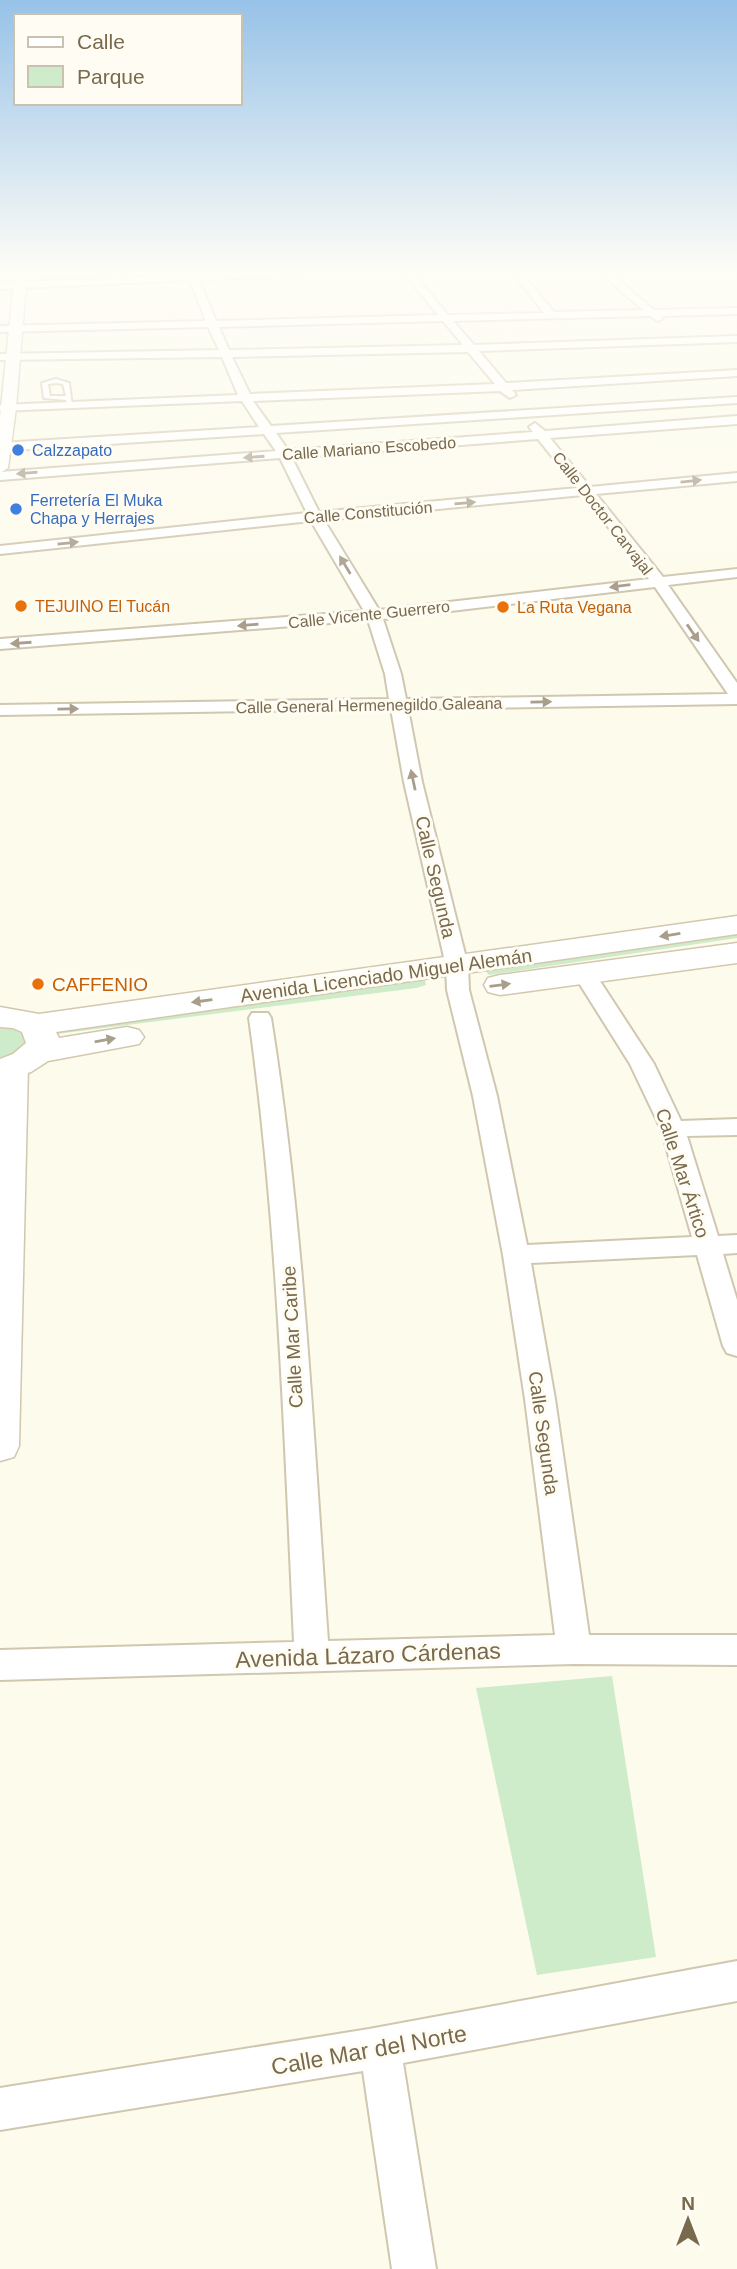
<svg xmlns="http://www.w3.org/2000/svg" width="737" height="2269" font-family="Helvetica,sans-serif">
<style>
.green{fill:#ceecc9}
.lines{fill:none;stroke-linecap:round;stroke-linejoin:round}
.service-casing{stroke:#d0c7b0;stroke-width:4}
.minor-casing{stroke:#d0c7b0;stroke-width:4}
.tertiary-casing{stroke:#d0c7b0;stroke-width:3}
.secondary-casing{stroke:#d3c8ae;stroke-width:3}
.service{fill:#fff;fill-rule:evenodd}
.minor{fill:#fff;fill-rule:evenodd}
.tertiary{fill:#fff;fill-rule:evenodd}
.secondary{fill:#fff;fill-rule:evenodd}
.oneway{fill:#a89e8b}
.shop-dot{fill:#3f7fe0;stroke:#fffdf3;stroke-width:2.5}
.food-dot{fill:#e8710a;stroke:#fffdf3;stroke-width:2.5}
.labels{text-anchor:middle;stroke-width:6;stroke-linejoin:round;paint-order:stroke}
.far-street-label{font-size:16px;fill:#79694d;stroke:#fffdf3}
.far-shop-label{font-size:16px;fill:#366cbe;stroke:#fffdf3;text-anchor:start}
.far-food-label{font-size:16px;fill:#c56008;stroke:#fffdf3;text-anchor:start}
.street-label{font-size:19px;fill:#79694d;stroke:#fffdf3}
.food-label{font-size:19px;fill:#c56008;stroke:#fffdf3;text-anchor:start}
.near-street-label{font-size:23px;fill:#79694d;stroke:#fffdf3}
</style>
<rect width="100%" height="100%" fill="#fdfbec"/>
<path class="green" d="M737 928V938L489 975 482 967Z
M424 977 426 985 416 988 57 1034V1026Z
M0 1025 20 1029 28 1038 25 1048 0 1060Z
M612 1676 656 1957 537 1975 476 1688Z"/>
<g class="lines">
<defs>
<path id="service" d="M56 379 69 383 72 406H68L66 400 44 398 42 383ZM56 383 63 384 66 396H50L48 384Z"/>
<path id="minor" d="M187 272H310L306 275 199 280 216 321 438 315 403 272H412L448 315 544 313 512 272H521L554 312 643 310 599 272H609L654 310 737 308V314L661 316 663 318 658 321 650 316 453 321 474 345 737 336V342L479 351 506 383 737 370V376L512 390 516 395 510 398 500 391 253 401 271 426 737 397V403L276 433 288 450 533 432 529 427 535 423 545 431 737 416V424L550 438 590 487 737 473V481L596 494 663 577 737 569V577L668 585 737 683V704L408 709 422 782 468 966 469 990 497 1096 527 1245 692 1237 661 1129 630 1064 574 975 577 970H593L596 975 654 1064 681 1121 737 1119V1135L687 1136 718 1236 737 1235V1253L723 1254 737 1300V1356L727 1353 723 1346 697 1255 531 1263 555 1399 589 1635H737V1665L574 1664 0 1680V1650L294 1642C284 1433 278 1225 249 1018L252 1013H268L271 1018C304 1225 313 1433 328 1641L555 1635 525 1399 503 1255 473 1096 447 990 446 966 404 782 391 709 0 715V705L389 699 385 674 368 620 0 649V639L364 611 311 521 0 554V546L307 513 280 458 0 480V472L276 451 264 434 0 451V443L259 427 242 401 0 411V405L238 395 222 357 0 360V354L219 350 208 327 0 332V326L206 321 190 280 0 289V283L188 275ZM443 321 463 345 229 350 219 327ZM468 352 495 384 250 394 232 357ZM538 439 577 488 319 512 292 458ZM583 495 649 579 379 610 324 520ZM655 587 728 694 406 699 401 674 383 619Z
M737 1961V2001L403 2063 436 2269H392L363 2071 0 2130V2088L369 2029Z"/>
<path id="tertiary" d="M15 272H27L16 408 8 468 0 473V417Z
M13 1058 24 1061 28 1067 19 1446 14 1457 0 1461V1064L2 1061Z"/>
<path id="secondary" d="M737 916V934L56 1032 59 1038 127 1027 139 1030 144 1037 139 1044 48 1061 31 1072 0 1081V1059L13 1054 26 1043 22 1032 13 1028 0 1027V1007L39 1014Z
M737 943V963L500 995 488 992 484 985 488 978 500 975Z"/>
</defs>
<use href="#service" class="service-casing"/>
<use href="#minor" class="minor-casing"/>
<use href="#tertiary" class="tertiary-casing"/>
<use href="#secondary" class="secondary-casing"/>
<use href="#service" class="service"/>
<use href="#minor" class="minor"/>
<use href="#tertiary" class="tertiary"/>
<use href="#secondary" class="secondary"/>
</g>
<defs><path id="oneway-solid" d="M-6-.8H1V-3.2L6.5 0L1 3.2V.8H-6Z" transform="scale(1.75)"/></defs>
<g class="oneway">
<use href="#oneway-solid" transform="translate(254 457) rotate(176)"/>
<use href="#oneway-solid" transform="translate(27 473) rotate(175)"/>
<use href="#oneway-solid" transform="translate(691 481) rotate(-6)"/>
<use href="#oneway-solid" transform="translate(465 503) rotate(-5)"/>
<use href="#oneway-solid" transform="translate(68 543) rotate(-6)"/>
<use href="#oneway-solid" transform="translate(345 565) rotate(-121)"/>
<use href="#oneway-solid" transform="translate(620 586) rotate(173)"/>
<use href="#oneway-solid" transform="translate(248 625) rotate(175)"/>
<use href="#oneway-solid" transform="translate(693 633) rotate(55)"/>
<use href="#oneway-solid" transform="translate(21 643) rotate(176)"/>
<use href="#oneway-solid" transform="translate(541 702) rotate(-1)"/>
<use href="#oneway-solid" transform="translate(68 709) rotate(-1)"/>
<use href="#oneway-solid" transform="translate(413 780) rotate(-102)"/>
<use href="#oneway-solid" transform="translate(670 935) rotate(171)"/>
<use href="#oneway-solid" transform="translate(500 985) rotate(-7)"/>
<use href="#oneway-solid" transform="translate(202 1001) rotate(172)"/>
<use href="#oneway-solid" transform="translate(105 1040) rotate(-10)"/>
</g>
<linearGradient id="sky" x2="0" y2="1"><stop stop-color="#97c2e8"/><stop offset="0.46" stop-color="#fefdf6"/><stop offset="1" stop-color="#fefdf6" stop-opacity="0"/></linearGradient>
<rect width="737" height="590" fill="url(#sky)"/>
<g class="shop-dot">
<circle cx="18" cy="450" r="7"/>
<circle cx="16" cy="509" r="7"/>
</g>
<g class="food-dot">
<circle cx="21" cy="606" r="7"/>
<circle cx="503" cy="607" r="7"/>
<circle cx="38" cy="984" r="7"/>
</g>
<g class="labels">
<g class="far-street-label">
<text transform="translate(369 448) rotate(-4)" y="6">Calle Mariano Escobedo</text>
<text transform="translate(368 512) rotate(-5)" y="6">Calle Constitución</text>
<text transform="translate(603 513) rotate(52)" y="6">Calle Doctor Carvajal</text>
<text transform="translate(369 614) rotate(-6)" y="6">Calle Vicente Guerrero</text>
<text transform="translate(369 705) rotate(-1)" y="6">Calle General Hermenegildo Galeana</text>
</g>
<g class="far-shop-label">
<text x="32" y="456">Calzzapato</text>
<text x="30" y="506">Ferretería El Muka<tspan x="30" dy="18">Chapa y Herrajes</tspan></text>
</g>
<g class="far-food-label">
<text x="35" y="612">TEJUINO El Tucán</text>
<text x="517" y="613">La Ruta Vegana</text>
</g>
<g class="street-label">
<text transform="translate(436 877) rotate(77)" y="7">Calle Segunda</text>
<text transform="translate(386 975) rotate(-8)" y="7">Avenida Licenciado Miguel Alemán</text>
<text transform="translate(683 1173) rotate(72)" y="7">Calle Mar Ártico</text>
<text transform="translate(292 1337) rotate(-93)" y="7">Calle Mar Caribe</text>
<text transform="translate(544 1433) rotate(82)" y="7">Calle Segunda</text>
</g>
<g class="food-label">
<text x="52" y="991">CAFFENIO</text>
</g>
<g class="near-street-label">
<text transform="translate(368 1655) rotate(-2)" y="8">Avenida Lázaro Cárdenas</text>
<text transform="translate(369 2050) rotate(-10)" y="8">Calle Mar del Norte</text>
</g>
</g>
<rect x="14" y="14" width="228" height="91" fill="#fffdf3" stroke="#c9c2b1" stroke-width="2"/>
<rect x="28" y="37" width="35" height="10" fill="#ffffff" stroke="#c9c2b1" stroke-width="2"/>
<text x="77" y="49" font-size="21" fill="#79694d">Calle</text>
<rect x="28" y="66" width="35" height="21" fill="#ceecc9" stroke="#c9c2b1" stroke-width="2"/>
<text x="77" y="84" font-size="21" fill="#79694d">Parque</text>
<g transform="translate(688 2220)" stroke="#fffdf3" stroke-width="5" paint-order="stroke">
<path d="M0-5L12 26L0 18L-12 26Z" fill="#79694d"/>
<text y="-10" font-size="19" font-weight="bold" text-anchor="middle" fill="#79694d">N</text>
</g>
</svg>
